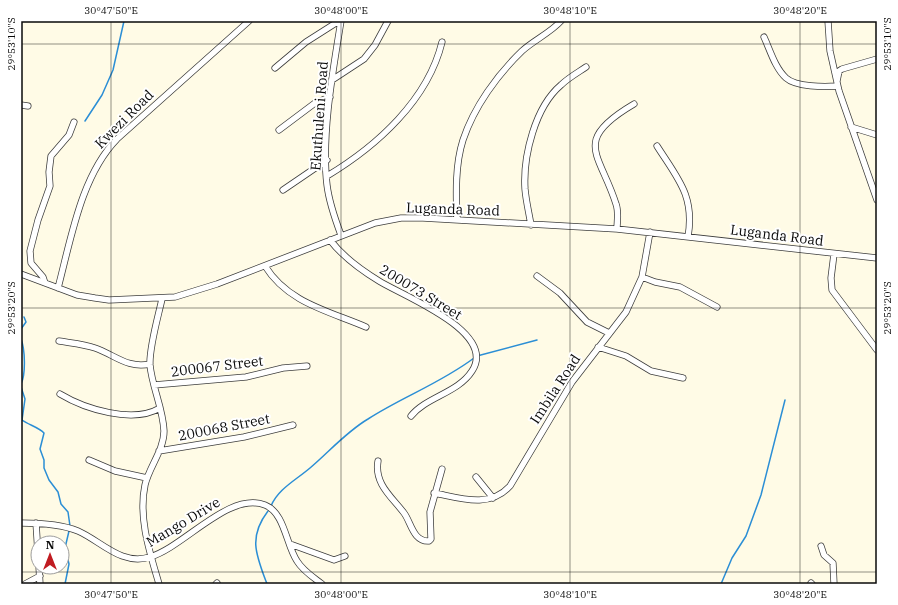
<svg xmlns="http://www.w3.org/2000/svg" width="898" height="605" font-family="'IBM Plex Serif',serif">
<style>
.lines{fill:none;stroke-linecap:round;stroke-linejoin:round}
.stream{stroke:#2b8ed5;stroke-width:1.5}
.street-casing{stroke:#3d3d3d;stroke-width:7}
.street{stroke:#fff;stroke-width:5.5}
.ticks{fill:none;stroke:#0a0a0a;stroke-width:1;stroke-opacity:0.45}
.labels{text-anchor:middle;stroke-width:4;stroke-linejoin:round;paint-order:stroke}
.street-label{font-size:14px;fill:#0a0a0a;stroke:#fff}
.neatline{fill:none;stroke:#0a0a0a;stroke-width:1.5}
.ticks-label{font-size:10px;text-anchor:middle;fill:#0a0a0a}
</style>
<rect width="100%" height="100%" fill="#fffbe6"/>
<g class="lines">
<path class="stream" d="M85 121 102 95 113 70 124 21
M21 329 26 322 24 317
M21 339C25 349 26 374 21 384
M477 356 537 340
M21 387 25 399 22 420C29 425 38 427 44 433L40 449 44 460V468L49 480 58 492 61 504 68 512 70 526
M271 506C278 489 296 480 310 468 329 452 346 432 368 419 402 397 441 383 474 358
M65 584 69 564 65 548 69 531
M267 584C256 555 248 537 268 511
M721 584 732 558 746 536 761 495 785 400"/>
<defs>
<path id="street" d="M341 21C333 70 321 136 327 185 329 202 335 219 341 235
M828 21 830 51 839 91 877 200
M764 37C770 50 775 68 786 78 796 87 824 87 837 86
M275 68 306 42 339 21
M332 80 364 59 375 45 388 21
M837 81 839 71 842 69 877 59
M21 105 28 106
M851 127 877 135
M279 130 315 103 330 97
M657 146C678 179 695 196 688 237
M327 176C377 146 428 100 442 42
M283 190 327 160
M457 220C456 194 455 165 463 140 474 107 497 75 522 51 534 40 550 33 561 21
M531 225C529 213 526 201 525 189 523 156 535 107 561 85 568 78 577 73 586 67
M617 229C617 221 619 212 616 204 600 153 571 141 634 104
M330 240C343 257 361 270 379 281 403 296 498 332 472 371 458 393 426 397 411 416
M834 254 831 278 832 290 877 350
M265 266C288 303 329 311 366 327
M21 274 77 295 95 298 109 300 175 297 217 284 375 223 401 218H423L617 229 877 258
M537 276 560 293 587 322 609 333
M642 277 655 282 680 287 717 307
M45 283 43 277 31 263 30 251 38 220 50 186 49 172 51 156 69 135 74 122
M58 288C71 239 81 176 117 139L249 21
M59 341C71 343 84 344 95 348 115 355 128 369 150 364
M598 347 626 356 651 371 683 378
M154 385 246 377 283 368 307 366
M60 394C85 409 133 424 160 408
M159 451 244 437 293 425
M89 460 115 471 147 478
M378 461C374 484 392 497 404 513 411 522 413 542 429 541L431 539 430 512 442 469
M476 477 493 498
M434 493C460 498 489 509 510 486L572 382 626 312 642 277 650 232
M21 523C40 523 61 524 78 531 101 541 121 566 150 557 184 547 229 491 265 505 285 513 286 545 297 561 303 571 313 577 322 584
M36 523 38 554
M290 544 334 560 345 556
M821 546 824 555 833 563 834 584
M39 567 40 584
M811 583 812 584
M25 584 40 576
M159 584C150 553 138 518 145 485 149 467 164 450 164 431 163 408 152 387 150 365 149 348 158 317 162 299
M216 584 217 583"/>
</defs>
<use href="#street" class="street-casing"/>
<use href="#street" class="street"/>
</g>
<path class="ticks" d="M111 21V584M341 21V584M570 21V584M800 21V584M21 44H877M21 308H877M21 572H877"/>
<g class="labels">
<g class="street-label">
<text transform="translate(319 116) rotate(-86)" y="5">Ekuthuleni Road</text>
<text transform="translate(124 119) rotate(-45)" y="5">Kwezi Road</text>
<text transform="translate(453 209) rotate(2)" y="5">Luganda Road</text>
<text transform="translate(777 235) rotate(7)" y="5">Luganda Road</text>
<text transform="translate(421 292) rotate(31)" y="5">200073 Street</text>
<text transform="translate(217 366) rotate(-7)" y="5">200067 Street</text>
<text transform="translate(555 389) rotate(-57)" y="5">Imbila Road</text>
<text transform="translate(224 427) rotate(-11)" y="5">200068 Street</text>
<text transform="translate(183 522) rotate(-31)" y="5">Mango Drive</text>
</g>
</g>
<rect width="898" height="605" fill="none" stroke="#ffffff" stroke-width="44"/>
<g transform="translate(50 555)"><circle r="19" fill="#ffffff" stroke="#9d9d9d"/>
<path d="M0-3L7 15L0 10L-7 15Z" fill="#c01b21"/>
<text y="-6" font-size="11" font-weight="bold" text-anchor="middle" fill="#0a0a0a">N</text>
</g>
<rect x="22" y="22" width="854" height="561" class="neatline"/>
<g class="ticks-label">
<text x="111" y="14">30°47'50"E</text>
<text x="341" y="14">30°48'00"E</text>
<text x="570" y="14">30°48'10"E</text>
<text x="800" y="14">30°48'20"E</text>
<text transform="translate(11 44) rotate(-90)" y="4">29°53'10"S</text>
<text transform="translate(887 44) rotate(-90)" y="4">29°53'10"S</text>
<text transform="translate(11 308) rotate(-90)" y="4">29°53'20"S</text>
<text transform="translate(887 308) rotate(-90)" y="4">29°53'20"S</text>
<text x="111" y="598">30°47'50"E</text>
<text x="341" y="598">30°48'00"E</text>
<text x="570" y="598">30°48'10"E</text>
<text x="800" y="598">30°48'20"E</text>
</g>
</svg>
